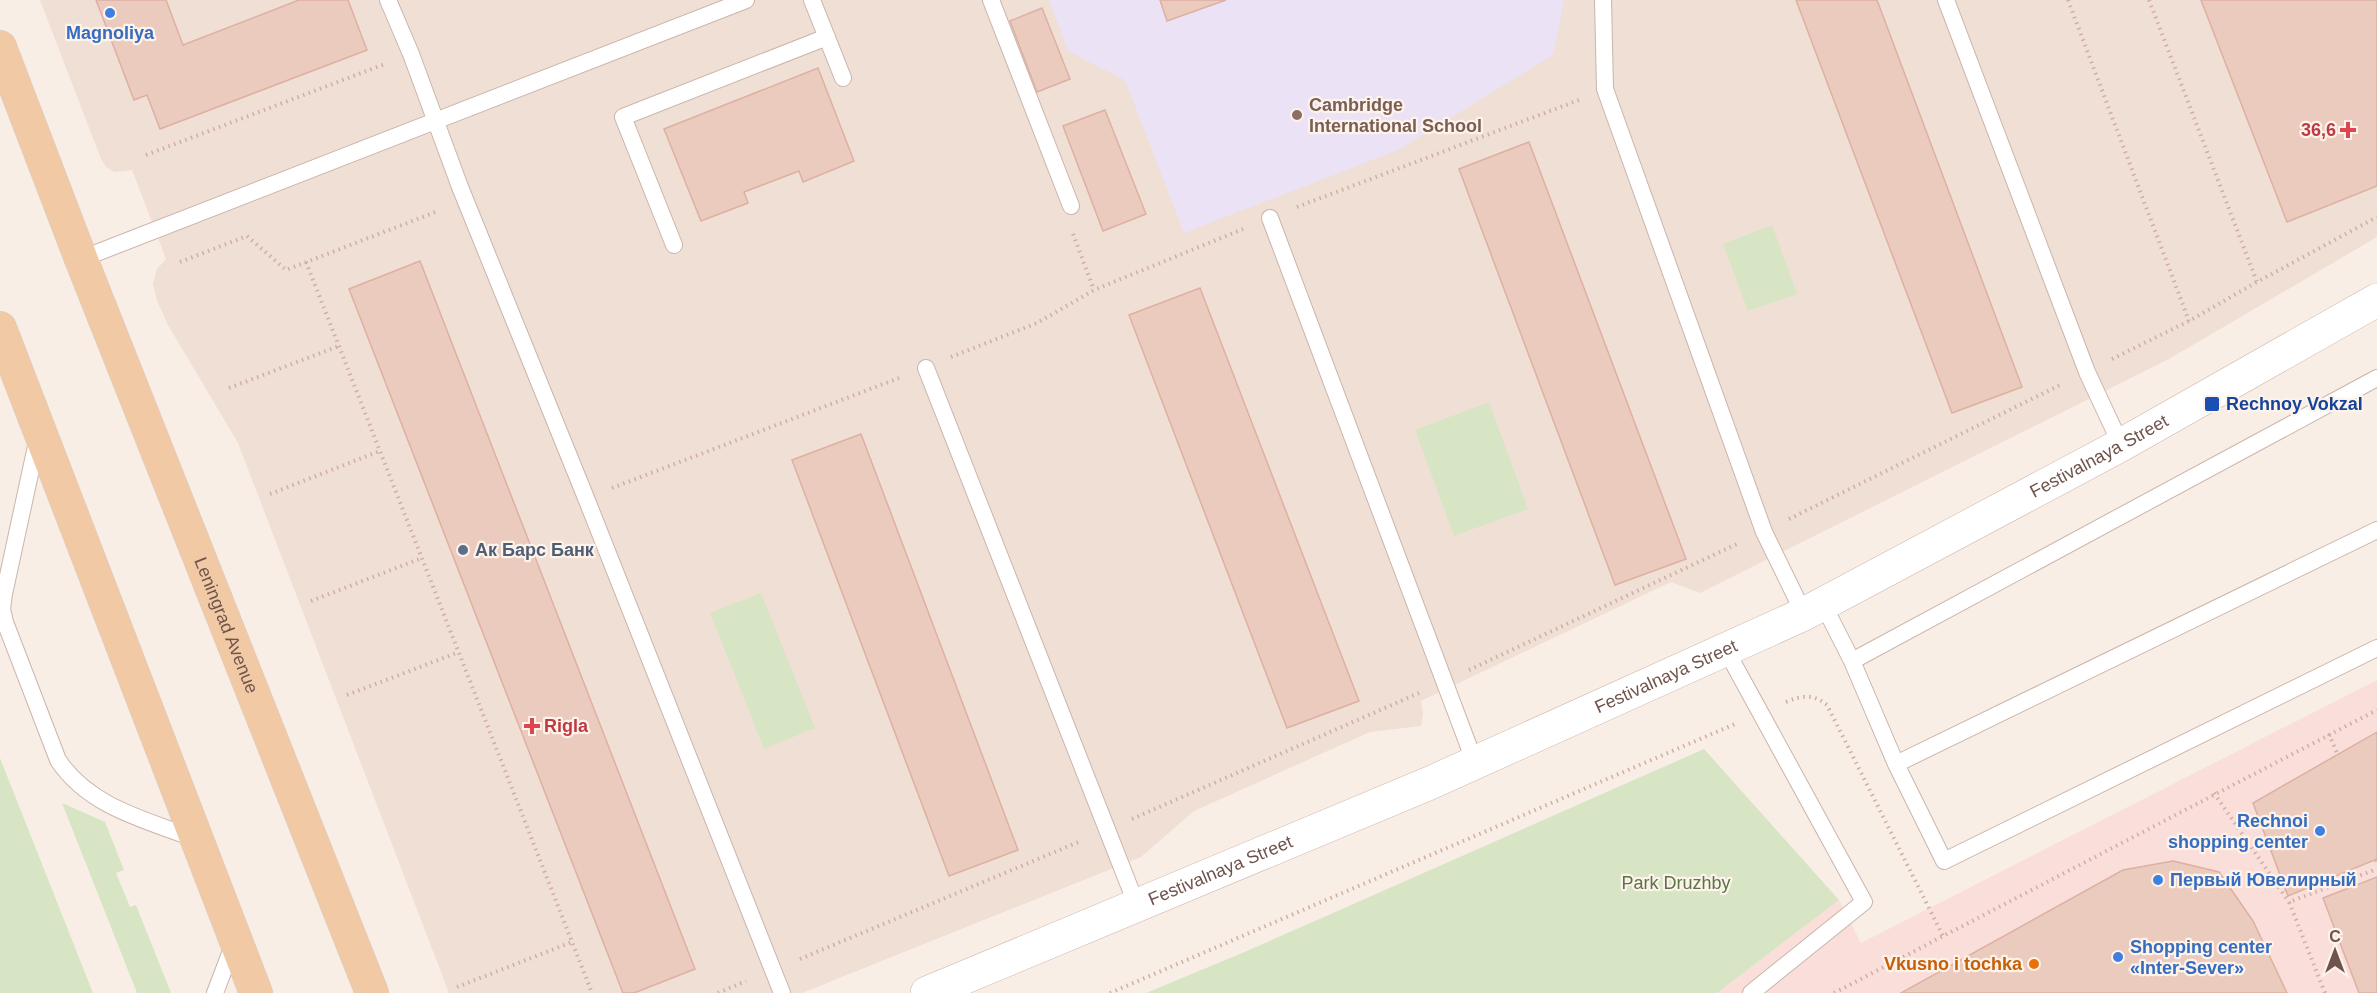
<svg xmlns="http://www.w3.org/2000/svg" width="2377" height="993" font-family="Helvetica,sans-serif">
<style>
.residential{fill:#f0dfd4}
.commercial{fill:#f9deda}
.education{fill:#ebe2f6}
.green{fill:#d7e5c5}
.building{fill:#eccbbf;stroke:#ddb0a2;stroke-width:1.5}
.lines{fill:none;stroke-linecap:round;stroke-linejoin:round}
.lane-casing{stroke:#c9b5ac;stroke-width:18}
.secondary-casing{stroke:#ceb7ad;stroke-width:34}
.primary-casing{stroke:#d4ccca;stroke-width:34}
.path{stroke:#d0aea3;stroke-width:4;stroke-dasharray:1.5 4.5;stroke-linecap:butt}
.lane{stroke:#fff;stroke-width:16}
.secondary{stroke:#fff;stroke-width:33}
.primary{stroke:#f1c9a4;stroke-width:33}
.shop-dot{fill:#3f7fe0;stroke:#fdf3eb;stroke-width:2}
.education-dot{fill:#8d6e63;stroke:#fdf3eb;stroke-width:2}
.health-dot{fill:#e0444e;stroke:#fdf3eb;stroke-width:2}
.transit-dot{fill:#1a4fb4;stroke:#fdf3eb;stroke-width:2}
.service-dot{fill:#5c6f8a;stroke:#fdf3eb;stroke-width:2}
.food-dot{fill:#e8710a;stroke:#fdf3eb;stroke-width:2}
.labels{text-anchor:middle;stroke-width:4.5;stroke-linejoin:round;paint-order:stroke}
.shop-label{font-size:18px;font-weight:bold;fill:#366cbe;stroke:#fdf3eb;text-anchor:start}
.education-label{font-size:18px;font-weight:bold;fill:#785e54;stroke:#fdf3eb;text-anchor:start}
.health-label{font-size:18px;font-weight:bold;fill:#be3a42;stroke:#fdf3eb;text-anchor:end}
.transit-label{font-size:18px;font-weight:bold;fill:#164399;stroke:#fdf3eb;text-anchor:start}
.street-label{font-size:18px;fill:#6f544d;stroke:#fdf3eb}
.service-label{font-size:18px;font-weight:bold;fill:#4e5e75;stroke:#fdf3eb;text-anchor:start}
.park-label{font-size:18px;fill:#5b7446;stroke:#fdf3eb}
.food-label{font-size:18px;font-weight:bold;fill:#c56008;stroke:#fdf3eb;text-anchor:end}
</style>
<rect width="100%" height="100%" fill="#f9eee5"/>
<path class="residential" d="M40 0H2377V237L2169 359 1700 593 1671 582 1421 701 1423 714 1421 726 1370 732 1194 811 1141 857 802 993H449L238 443 168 325 157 301 153 284 157 269 166 259 132 170 114 172 106 167 101 159Z"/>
<path class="commercial" d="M2377 680V993H1717L1839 900 1861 943Z"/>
<path class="education" d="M1049 0H1564L1553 55 1398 150 1184 233 1125 80 1068 51Z"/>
<path class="green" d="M1772 225 1797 294 1748 311 1723 244Z
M1489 402 1528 509 1454 536 1415 430Z
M761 593 815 728 764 749 710 613Z
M1704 749 1839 900 1717 993H1146L1247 951Z
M0 758 93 993H0Z
M62 803 105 822 124 870 116 873 130 907 136 905 171 993H137Z"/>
<path class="building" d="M96 0H166L183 45 299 0H348L367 50 160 129 147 95 134 100Z
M1160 0H1226L1167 21Z
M1796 0H1877L2022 387 1952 413Z
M2201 0H2377V186L2287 222Z
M1042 8 1070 79 1037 92 1010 21Z
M818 68 854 161 803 182 799 171 744 192 748 203 701 221 664 129Z
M1105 110 1146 214 1103 231 1063 126Z
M1529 142 1686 559 1615 585 1459 169Z
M420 261 695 969 634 993H623L349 289Z
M1200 288 1359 701 1287 728 1129 315Z
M861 434 1018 850 949 876 792 460Z
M2377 732V859L2288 896 2253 803Z
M2173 861 2219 872 2253 921 2287 993H1901L2123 870Z
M2377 877V993H2359L2323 898Z"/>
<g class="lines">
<defs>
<path id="lane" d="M388 0 411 54 460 187 586 498 782 993
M812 0 843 78
M991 0 1071 206
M1603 0 1605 89 1764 532 1804 614
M1946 0 2087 372 2121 445
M1270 218 1475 763
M674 245 623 117 827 37
M81 259 746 0
M926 368 1137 906
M38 437 4 594 2 609 5 622 58 760C89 807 146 820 196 839
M1823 604 1852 661 1896 764 1944 861 2377 648
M1726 650 1864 902 1751 993
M1852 661 2377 378
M1896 764 2377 530
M215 993 234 943"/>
<g id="secondary">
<path id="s1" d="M927 993 1430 783 1804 614 2121 445 2377 300"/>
</g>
<g id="primary">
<path id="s2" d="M0 47 81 259 372 993"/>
<path d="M0 328 256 993"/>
</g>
</defs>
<use href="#lane" class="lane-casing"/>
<use href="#secondary" class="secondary-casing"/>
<use href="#primary" class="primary-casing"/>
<path class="path" d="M2068 0 2189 321
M2149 0 2257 282 2377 217
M146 155 385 64
M1297 207 1579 100
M1073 234 1094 290
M180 262 247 236 286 270 438 211
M306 262 592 993
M951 357 1037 323 1094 290 1243 229
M2112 359 2189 321 2257 282
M229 388 339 346
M612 488 899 378
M270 494 380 451
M1789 519 2062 384
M311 601 422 558
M1469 670 1739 543
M347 695 459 652
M1786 702C1802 695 1814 694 1827 705L1943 936
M2329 734 2337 753
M2214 793 2289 902
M1132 819 1419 693
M2376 860 2377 862
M800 959 1081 841
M457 987 572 942
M718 993 746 981
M1110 993 1735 724
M1834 993 2377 710
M2325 993 2289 902 2377 869"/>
<use href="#lane" class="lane"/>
<use href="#secondary" class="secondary"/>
<use href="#primary" class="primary"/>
</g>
<g class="shop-dot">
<circle cx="110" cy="13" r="6"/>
<circle cx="2320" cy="831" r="6"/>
<circle cx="2158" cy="880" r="6"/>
<circle cx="2118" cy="957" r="6"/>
</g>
<circle class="education-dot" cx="1297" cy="115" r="6"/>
<g class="health-dot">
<path d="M2345 121h6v6h6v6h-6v6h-6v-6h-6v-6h6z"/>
<path d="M529 717h6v6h6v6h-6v6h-6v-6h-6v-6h6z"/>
</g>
<rect class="transit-dot" x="2204" y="396" width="16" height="16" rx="3"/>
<circle class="service-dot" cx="463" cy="550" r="6"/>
<circle class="food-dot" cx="2034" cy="964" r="6"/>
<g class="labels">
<g class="shop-label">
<text x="110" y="39" text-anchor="middle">Magnoliya</text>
<text x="2308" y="827" text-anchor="end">Rechnoi<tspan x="2308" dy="21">shopping center</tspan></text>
<text x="2170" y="886">Первый Ювелирный</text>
<text x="2130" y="953">Shopping center<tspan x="2130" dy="21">«Inter-Sever»</tspan></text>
</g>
<g class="education-label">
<text x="1309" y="111">Cambridge<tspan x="1309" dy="21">International School</tspan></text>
</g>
<g class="health-label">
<text x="2336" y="136">36,6</text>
<text x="544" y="732" text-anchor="start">Rigla</text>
</g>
<g class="transit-label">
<text x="2226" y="410">Rechnoy Vokzal</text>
</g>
<g class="street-label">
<text dy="6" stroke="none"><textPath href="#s1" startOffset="1290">Festivalnaya Street</textPath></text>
<text dy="6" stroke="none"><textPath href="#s2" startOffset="621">Leningrad Avenue</textPath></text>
<text dy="6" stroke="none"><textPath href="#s1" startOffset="804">Festivalnaya Street</textPath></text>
<text dy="6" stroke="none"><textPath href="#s1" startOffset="318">Festivalnaya Street</textPath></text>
</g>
<g class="service-label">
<text x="475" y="556">Ак Барс Банк</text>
</g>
<g class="park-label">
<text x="1676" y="889">Park Druzhby</text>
</g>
<g class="food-label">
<text x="2022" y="970">Vkusno i tochka</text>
</g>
</g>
<g transform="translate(2335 951)" stroke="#fdf3eb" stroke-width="4.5" paint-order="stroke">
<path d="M0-4.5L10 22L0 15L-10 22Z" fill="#6f544d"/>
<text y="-9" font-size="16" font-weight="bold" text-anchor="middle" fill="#6f544d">С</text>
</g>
</svg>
